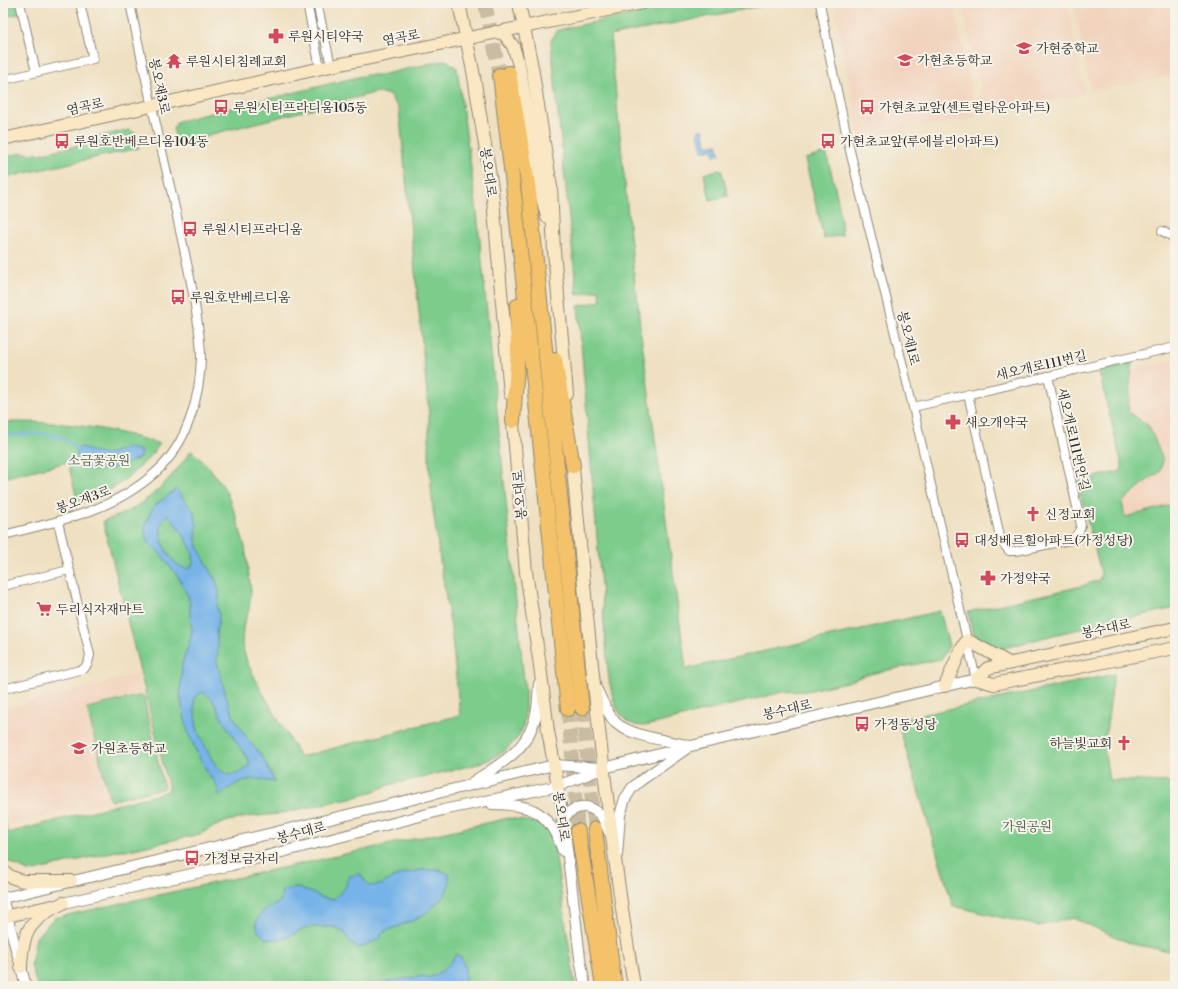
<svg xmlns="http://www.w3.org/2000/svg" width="1178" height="989" font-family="'Libre Bodoni','Noto Serif KR',serif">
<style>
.built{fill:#f2d4be}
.green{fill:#7dcc8c;stroke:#547c5c}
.water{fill:#76b3e8;stroke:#506f8a;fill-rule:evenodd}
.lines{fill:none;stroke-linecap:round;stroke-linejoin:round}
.stream{stroke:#76b3e8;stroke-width:2.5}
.trunk-tunnel{stroke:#c8bca3;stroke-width:14;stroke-dasharray:14 7;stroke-linecap:butt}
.minor-casing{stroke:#8d8676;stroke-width:10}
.tertiary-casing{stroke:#8d8676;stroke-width:12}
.secondary-casing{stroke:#8d8676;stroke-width:14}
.trunk-casing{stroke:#8d8676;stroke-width:16}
.minor{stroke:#fff;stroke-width:8}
.tertiary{stroke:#fff;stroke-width:10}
.secondary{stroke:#fae7c3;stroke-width:12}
.trunk{stroke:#f3c26a;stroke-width:14}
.labels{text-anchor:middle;stroke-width:4;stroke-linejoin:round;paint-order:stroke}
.poi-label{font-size:13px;fill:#2b2b2b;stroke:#f7f3e8;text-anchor:start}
.street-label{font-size:13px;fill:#2b2b2b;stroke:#f7f3e8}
.park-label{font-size:13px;fill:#445b48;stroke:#f7f3e8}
</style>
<rect width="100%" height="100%" fill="#f7f3e8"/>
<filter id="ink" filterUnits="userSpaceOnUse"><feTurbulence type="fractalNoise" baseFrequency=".025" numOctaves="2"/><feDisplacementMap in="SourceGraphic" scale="8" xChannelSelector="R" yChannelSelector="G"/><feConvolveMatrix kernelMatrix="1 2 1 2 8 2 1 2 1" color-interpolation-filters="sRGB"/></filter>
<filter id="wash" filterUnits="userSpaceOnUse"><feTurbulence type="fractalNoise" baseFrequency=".012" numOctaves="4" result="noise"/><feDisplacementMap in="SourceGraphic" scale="16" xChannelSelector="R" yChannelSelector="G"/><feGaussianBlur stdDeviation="0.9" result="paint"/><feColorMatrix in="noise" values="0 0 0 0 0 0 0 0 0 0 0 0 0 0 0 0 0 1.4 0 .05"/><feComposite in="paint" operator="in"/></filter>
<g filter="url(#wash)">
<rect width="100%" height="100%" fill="#efe0c1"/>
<path class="built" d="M834 3H953L977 117 860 139Z
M962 3H1067L1085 94 985 114Z
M1073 3H1175V75L1091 92Z
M1175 360V504L1125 517 1122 502 1149 479 1160 472 1149 426 1128 412V383L1131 370Z
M138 674 164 788 10 825 3 798V709Z"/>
<path class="green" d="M3 3H20L23 13 3 17Z
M685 3H776L610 36 636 294H637L640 327 686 669 940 611 949 646 941 659 865 675 851 681 806 691 783 692 650 725C617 732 611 695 608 671L578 306 601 301 599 290 577 295 552 54 551 40 558 30Z
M446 60 457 68 477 212 525 691V711L523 728 515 741 506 750 493 758 478 764 389 785 364 795 278 814 247 817 228 821 213 827 200 834 129 850H120L30 872 3 859V813L8 833 166 792 169 789 103 521C113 518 123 514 132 509 158 494 173 475 191 451L209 467 225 489 236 516 245 547 251 590 249 610 243 627 242 645 247 662 260 688 300 757 460 715 451 629 439 554 433 509 429 463V414L399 109 389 95 378 92 177 143 173 128 178 121 366 75H380Z
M129 130 138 135 139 148 3 178V157L22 153 39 154 80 145 93 137Z
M826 153C833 179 841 207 842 235L824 239 805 159Z
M721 169 728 196 710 200 704 174Z
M1132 362 1128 412 1149 426 1163 460 1160 472 1149 479 1122 502 1125 517 1175 504V608L1057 634 997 650 978 642 972 630 968 612 1082 586 1099 580 1101 573 1077 481 1121 471 1122 465 1099 372Z
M3 422C26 422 50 422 73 425 103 428 132 435 160 444 139 472 112 493 78 504L68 462 3 478Z
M1114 674 1104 748 1109 780 1175 782V952L1132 944 1073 918 1038 926 953 906 897 720Z
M143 695 164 788 110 801 87 708Z
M509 818 551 825 575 986H37L31 965 36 937 54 918Z"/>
<path class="water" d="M703 129 707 146 717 144 720 154 714 156 713 149 702 151 698 131Z
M82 447C100 456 108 456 127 447L141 451 140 457C128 465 102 473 88 469 85 468 83 465 81 463 76 459 76 455 77 449Z
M176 489 194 512 197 526 196 540 200 551 216 581 219 590V599L217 607 219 614 218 626 216 629 218 648 217 662 227 699 234 717 248 740 262 756 275 782C269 782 263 779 256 779 241 779 230 787 219 796L218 788 213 779 210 777 200 759 189 735 184 715 180 695 182 664 191 637 192 630 190 615V605L188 596 177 575 157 550 152 547 146 538 145 533V526L150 513 154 506ZM168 514C176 525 204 557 189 569 185 568 181 567 177 564 164 553 153 527 168 514ZM202 692C217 700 216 709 223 721 232 735 240 748 249 760V766C227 785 216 769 206 748 204 743 200 737 198 732 195 721 195 709 194 698Z
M421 870H440L449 874V885L444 896 426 913 412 921 381 933V939L358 948 351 943 344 932 334 927H307L286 938 274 940 265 938 259 932 256 925 258 917 264 910 273 906 281 901 282 890 298 888 310 892 323 898 334 899 345 888 349 876 360 874 369 886 379 885 402 874Z
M456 954 461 957 465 967V980L469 986H361L423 976 429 978C443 971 447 968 456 954Z"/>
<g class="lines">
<path class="stream" d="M3 436C19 434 53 431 67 441 71 443 74 446 77 449"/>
</g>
</g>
<g filter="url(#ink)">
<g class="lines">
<path class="trunk-tunnel" d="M485 3 500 75
M582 708 595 829
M568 709 578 831"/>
<defs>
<path id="minor" d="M20 3 36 72
M307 3 320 68
M317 3 331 66
M820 3 831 63 851 155 913 407 976 679
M3 80 93 59 80 3
M1162 231 1175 238
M968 394 1001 541 1009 551H1016L1070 540C1077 536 1080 532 1081 525L1048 376
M913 407 1175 347
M3 535C59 521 112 512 156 472 187 444 200 398 201 358 201 338 197 319 194 299 189 270 182 241 176 212 160 143 144 73 130 3
M3 586 69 570
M3 689 84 669 88 663 90 655 58 522"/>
<path id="tertiary" d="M596 688C602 700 607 714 616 723 630 736 669 741 687 745
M474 781C504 762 531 748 537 709 538 701 538 693 539 684
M558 786 566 840 580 958 585 986
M492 804C533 805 548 810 563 851
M562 820C569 811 578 804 590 808 595 810 599 812 602 817 605 822 607 827 609 832
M617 855 620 815 625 799 632 788 640 781 686 749
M3 898 554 765 600 768
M3 901 26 986
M63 903 232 865 443 810 558 786 604 768 691 746 976 679
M3 982 4 986"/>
<path id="secondary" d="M459 3 473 71 492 188 510 394
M519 3 532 67 551 187 554 251 567 394
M495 32 504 34 513 46 519 65 540 188 547 217
M3 139 331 66 642 3
M512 412 526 572 540 666 548 731 558 786
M572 457C588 633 605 811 634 986
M1175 628 988 668 976 679 994 684 1175 648
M945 686 959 654 967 640 1009 663
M3 871 11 877 23 881H71
M3 917 52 906
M21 967C22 932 30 919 63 903"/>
<path id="trunk" d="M509 73 528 183 582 708
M500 75 515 202 568 709
M555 360 573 466
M513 421 518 351 517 306
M595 829 612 967 615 986
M578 831 603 986"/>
</defs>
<use href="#minor" class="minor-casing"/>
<use href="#tertiary" class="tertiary-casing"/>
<use href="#secondary" class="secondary-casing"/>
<use href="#trunk" class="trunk-casing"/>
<use href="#minor" class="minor"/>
<use href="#tertiary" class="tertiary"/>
<use href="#secondary" class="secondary"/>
<use href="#trunk" class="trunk"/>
</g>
</g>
<defs>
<symbol id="pharmacy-bare" viewBox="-9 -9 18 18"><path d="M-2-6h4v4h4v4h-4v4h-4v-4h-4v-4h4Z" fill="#d1495b" stroke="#f7f3e8" stroke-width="2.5" paint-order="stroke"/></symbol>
<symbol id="school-bare" viewBox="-9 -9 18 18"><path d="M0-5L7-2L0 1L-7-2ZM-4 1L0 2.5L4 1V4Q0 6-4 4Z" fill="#d1495b" stroke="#f7f3e8" stroke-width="2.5" paint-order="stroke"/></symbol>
<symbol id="temple-bare" viewBox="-9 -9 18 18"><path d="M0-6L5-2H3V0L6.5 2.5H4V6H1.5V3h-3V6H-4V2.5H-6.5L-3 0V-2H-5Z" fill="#d1495b" stroke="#f7f3e8" stroke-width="2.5" paint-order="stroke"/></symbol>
<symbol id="bus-bare" viewBox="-9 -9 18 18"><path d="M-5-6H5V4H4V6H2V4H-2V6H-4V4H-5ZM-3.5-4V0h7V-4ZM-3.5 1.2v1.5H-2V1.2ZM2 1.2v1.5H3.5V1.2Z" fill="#d1495b" stroke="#f7f3e8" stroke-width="2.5" paint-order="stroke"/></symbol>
<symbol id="church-bare" viewBox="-9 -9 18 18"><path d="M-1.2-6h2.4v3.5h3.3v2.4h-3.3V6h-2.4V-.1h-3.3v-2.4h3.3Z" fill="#d1495b" stroke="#f7f3e8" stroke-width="2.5" paint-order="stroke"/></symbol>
<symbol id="supermarket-bare" viewBox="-9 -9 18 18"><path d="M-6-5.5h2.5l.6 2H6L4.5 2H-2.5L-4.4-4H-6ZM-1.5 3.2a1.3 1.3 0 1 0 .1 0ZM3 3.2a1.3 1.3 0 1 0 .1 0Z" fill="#d1495b" stroke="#f7f3e8" stroke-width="2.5" paint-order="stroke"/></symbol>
</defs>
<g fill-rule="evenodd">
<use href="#pharmacy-bare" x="265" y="25" width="22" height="22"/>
<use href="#school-bare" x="1013" y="37" width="22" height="22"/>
<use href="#school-bare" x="894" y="49" width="22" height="22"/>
<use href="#temple-bare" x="163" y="50" width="22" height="22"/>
<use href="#bus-bare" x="210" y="96" width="22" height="22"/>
<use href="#bus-bare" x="856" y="96" width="22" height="22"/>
<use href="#bus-bare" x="51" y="130" width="22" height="22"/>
<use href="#bus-bare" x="817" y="130" width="22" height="22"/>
<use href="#bus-bare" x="179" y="218" width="22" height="22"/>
<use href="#bus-bare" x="167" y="286" width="22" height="22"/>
<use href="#pharmacy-bare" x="942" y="411" width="22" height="22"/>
<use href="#church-bare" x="1022" y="503" width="22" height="22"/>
<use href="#bus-bare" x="951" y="529" width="22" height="22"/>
<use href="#pharmacy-bare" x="977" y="567" width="22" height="22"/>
<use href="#supermarket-bare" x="33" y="598" width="22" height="22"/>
<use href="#bus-bare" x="851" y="713" width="22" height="22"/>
<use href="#church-bare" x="1113" y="732" width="22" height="22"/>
<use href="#school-bare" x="68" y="737" width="22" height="22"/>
<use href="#bus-bare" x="181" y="847" width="22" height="22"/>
</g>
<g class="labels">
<g class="poi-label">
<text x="288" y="41">루원시티약국</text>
<text x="1036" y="53">가현중학교</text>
<text x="917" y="65">가현초등학교</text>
<text x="186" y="66">루원시티침례교회</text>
<text x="233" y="112">루원시티프라디움105동</text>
<text x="879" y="112">가현초교앞(센트럴타운아파트)</text>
<text x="74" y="146">루원호반베르디움104동</text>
<text x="840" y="146">가현초교앞(루에블리아파트)</text>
<text x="202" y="234">루원시티프라디움</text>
<text x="190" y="302">루원호반베르디움</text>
<text x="965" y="427">새오개약국</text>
<text x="1045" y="519">신정교회</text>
<text x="974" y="545">대성베르힐아파트(가정성당)</text>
<text x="1000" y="583">가정약국</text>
<text x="56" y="614">두리식자재마트</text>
<text x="874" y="729">가정동성당</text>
<text x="1112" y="748" text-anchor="end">하늘빛교회</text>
<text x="91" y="753">가원초등학교</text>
<text x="204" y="863">가정보금자리</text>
</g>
<g class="street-label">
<text transform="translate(401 37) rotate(-11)" y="5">염곡로</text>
<text transform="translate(160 86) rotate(78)" y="5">봉오재3로</text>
<text transform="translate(85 106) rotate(-13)" y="5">염곡로</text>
<text transform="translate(489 172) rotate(82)" y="5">봉오대로</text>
<text transform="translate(909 338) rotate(76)" y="5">봉오재1로</text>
<text transform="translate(1041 365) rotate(-13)" y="5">새오개로111번길</text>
<text transform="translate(1074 439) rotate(77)" y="5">새오개로111번안길</text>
<text transform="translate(519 495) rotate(-95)" y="5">봉오대로</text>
<text transform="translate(83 499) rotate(-20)" y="5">봉오재3로</text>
<text transform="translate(1106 628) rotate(-12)" y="5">봉수대로</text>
<text transform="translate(787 709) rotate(-13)" y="5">봉수대로</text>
<text transform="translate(562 816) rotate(82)" y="5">봉오대로</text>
<text transform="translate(301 832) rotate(-15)" y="5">봉수대로</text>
</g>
<g class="park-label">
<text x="99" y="465">소금꽃공원</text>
<text x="1027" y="831">가원공원</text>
</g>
</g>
<rect width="1178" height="989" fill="none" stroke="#f7f3e8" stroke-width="16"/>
</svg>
